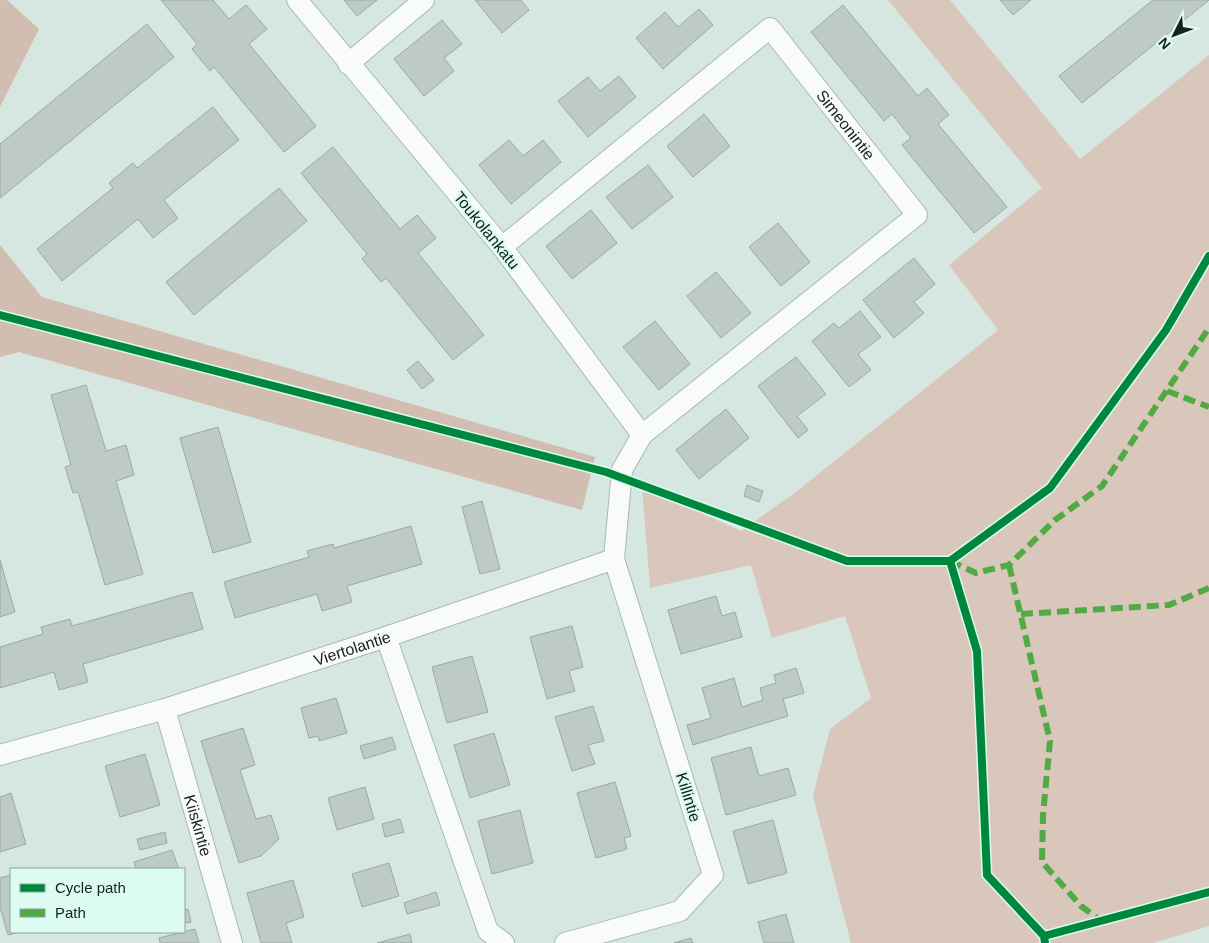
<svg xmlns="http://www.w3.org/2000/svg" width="1209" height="943" font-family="Helvetica,sans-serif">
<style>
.green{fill:#d9c7bc}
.forest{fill:#d2bdb1}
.building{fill:#bdcac6;stroke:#9ba9a4}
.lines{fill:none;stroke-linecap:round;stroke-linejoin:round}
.street-casing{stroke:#a9b7b2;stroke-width:22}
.street{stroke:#f9fbfa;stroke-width:20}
.quiet{stroke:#51aa43;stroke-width:6;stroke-dasharray:12 6;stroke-linecap:butt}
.cycleway-casing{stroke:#dcfcf1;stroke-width:11}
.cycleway{stroke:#00873e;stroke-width:8}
.labels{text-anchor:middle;stroke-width:5;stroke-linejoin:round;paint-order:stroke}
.street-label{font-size:16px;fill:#15211d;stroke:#dcfcf1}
</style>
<rect width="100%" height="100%" fill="#d6e7e1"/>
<path class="green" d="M888 0H950L1080 159 1209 55V926L1153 943H851L813 796 830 729 871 698 845 616 772 638 751 565 650 588 642 486 741 531 797 491 998 330 949 265 1042 188Z"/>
<path class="forest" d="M0 0H7L39 29 0 107Z
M0 245 42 297 595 457 582 510 19 352 0 357Z"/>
<path class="building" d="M161 0H213L229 19 246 5 267 29 249 44 316 126 284 152 214 67 210 71 192 49 197 44Z
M344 0H377L357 16Z
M475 0H521L529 10 502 33Z
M1000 0H1031L1013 15Z
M1153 0H1209L1082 103 1059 76Z
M843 5 918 96 927 88 949 115 938 124 1007 207 974 233 902 145 911 138 892 114 884 121 811 32Z
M699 9 713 25 663 69 636 38 665 12 678 27Z
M442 20 462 44 444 58 454 71 424 96 394 59Z
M147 24 174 57 0 198V144Z
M619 76 636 97 588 137 558 101 588 77 600 91Z
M213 107 239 140 164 200 178 218 153 238 138 219 62 281 37 249 113 188 109 183 133 163 137 168Z
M704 114 730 146 693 177 667 146Z
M509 140 523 156 543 140 561 162 511 204 479 165Z
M333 147 400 229 417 215 436 238 418 253 484 335 453 360 386 278 381 282 362 259 367 254 301 173Z
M648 165 673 197 632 229 606 197Z
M279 188 307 221 194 315 166 282Z
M591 210 617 243 572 279 546 246Z
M778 223 810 262 781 286 749 247Z
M914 258 935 284 914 302 924 313 894 338 863 300Z
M716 272 751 313 721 338 687 296Z
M860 311 881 337 858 354 871 370 849 387 812 341 834 323 839 328Z
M655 321 690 364 659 390 623 347Z
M796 357 826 394 797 416 808 430 798 438 758 386Z
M418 361 434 380 422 389 407 370Z
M86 385 106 451 126 445 134 475 116 481 143 574 105 585 78 492 73 493 65 467 71 465 51 395Z
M726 409 749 438 699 479 676 450Z
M218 427 251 542 213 553 180 438Z
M747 485 763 491 759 502 744 496Z
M482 501 500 569 480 574 462 507Z
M411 526 422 564 347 586 352 602 322 611 317 594 235 618 224 582 309 557 307 551 333 544 334 548Z
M0 560 15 612 0 617Z
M192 592 203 629 83 664 88 682 59 690 54 672 0 688V647L43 634 41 627 70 619 72 626Z
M716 596 722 616 735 612 742 637 681 654 668 610Z
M572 626 583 667 569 671 575 691 547 699 530 637Z
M472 656 488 712 447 723 432 667Z
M796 668 804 693 783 699 788 716 693 745 687 725 711 718 702 688 734 678 742 707 763 700 760 688 776 683 774 675Z
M336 698 347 733 319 741 318 736 309 738 301 708Z
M593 706 604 741 588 745 595 764 572 771 555 717Z
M243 728 255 765 240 770 256 819 271 815 279 839 261 856 239 863 201 741Z
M494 733 510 785 470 798 454 745Z
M392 737 396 749 364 759 360 746Z
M751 747 759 776 788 768 796 795 726 815 711 758Z
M145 754 160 805 120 817 105 766Z
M615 782 631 836 624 838 627 849 596 858 577 793Z
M365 787 374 819 337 830 328 798Z
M11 793 26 844 0 852V797Z
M520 810 533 863 492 874 478 821Z
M400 819 404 832 385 837 382 824Z
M773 820 787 873 748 884 733 831Z
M165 832 167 843 140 850 137 839Z
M172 850 179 869H136L134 862Z
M389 863 399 896 362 907 352 874Z
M11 875V932H19L8 935 0 907V878Z
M293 880 304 917 286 923 292 943H261L247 893Z
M436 892 440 905 407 914 404 903Z
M188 909 191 922 184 923V910Z
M786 914 794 943H764L758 922Z
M195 929 199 943H160L159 938Z
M410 934 412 943H377Z
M691 938 693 943H674Z"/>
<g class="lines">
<defs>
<g id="street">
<path d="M348 64 424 0"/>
<path id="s1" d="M502 247 770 28 917 215 642 435"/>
<path d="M386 637 488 931 504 943"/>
<path id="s2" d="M165 709 232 943"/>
<path id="s3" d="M0 755 165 709 386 637 614 559 622 470 642 435 502 247 297 0"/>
<path d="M565 943 680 911 713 875 614 559"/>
</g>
</defs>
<use href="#street" class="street-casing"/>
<use href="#street" class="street"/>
<path class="quiet" d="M1167 391 1209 407
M950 561 976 573 1009 565 1055 520 1102 486 1209 328
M1009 565 1050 741 1043 815 1042 862 1081 906 1101 921
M1021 614 1169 605 1209 588"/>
<defs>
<path id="cycleway" d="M0 315 606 472 847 561H950L1050 488 1166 330 1209 256
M950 561 977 651 987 875 1044 936 1045 943
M1044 936 1209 892"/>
</defs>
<use href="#cycleway" class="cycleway-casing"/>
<use href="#cycleway" class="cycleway"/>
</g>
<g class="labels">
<g class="street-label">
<text dy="6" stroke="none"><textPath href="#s1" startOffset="469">Simeonintie</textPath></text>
<text transform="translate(487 230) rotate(51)" y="6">Toukolankatu</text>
<text dy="6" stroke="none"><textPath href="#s3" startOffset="368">Viertolantie</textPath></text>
<text transform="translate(689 797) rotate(73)" y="6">Killintie</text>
<text dy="6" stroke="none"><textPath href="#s2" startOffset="121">Kiiskintie</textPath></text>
</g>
</g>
<rect x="10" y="868" width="175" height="65" fill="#dcfcf1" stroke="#8ca49c"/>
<rect x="20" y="884" width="25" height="8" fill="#00873e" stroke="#8ca49c"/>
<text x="55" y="893" font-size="15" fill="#15211d">Cycle path</text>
<rect x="20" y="909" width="25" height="8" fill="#51aa43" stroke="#8ca49c"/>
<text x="55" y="918" font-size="15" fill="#15211d">Path</text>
<g transform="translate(1174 35) rotate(228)" stroke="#dcfcf1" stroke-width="4" paint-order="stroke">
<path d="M0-4L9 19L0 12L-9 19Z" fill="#15211d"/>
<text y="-8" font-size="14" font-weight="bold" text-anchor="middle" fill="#15211d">N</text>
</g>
</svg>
